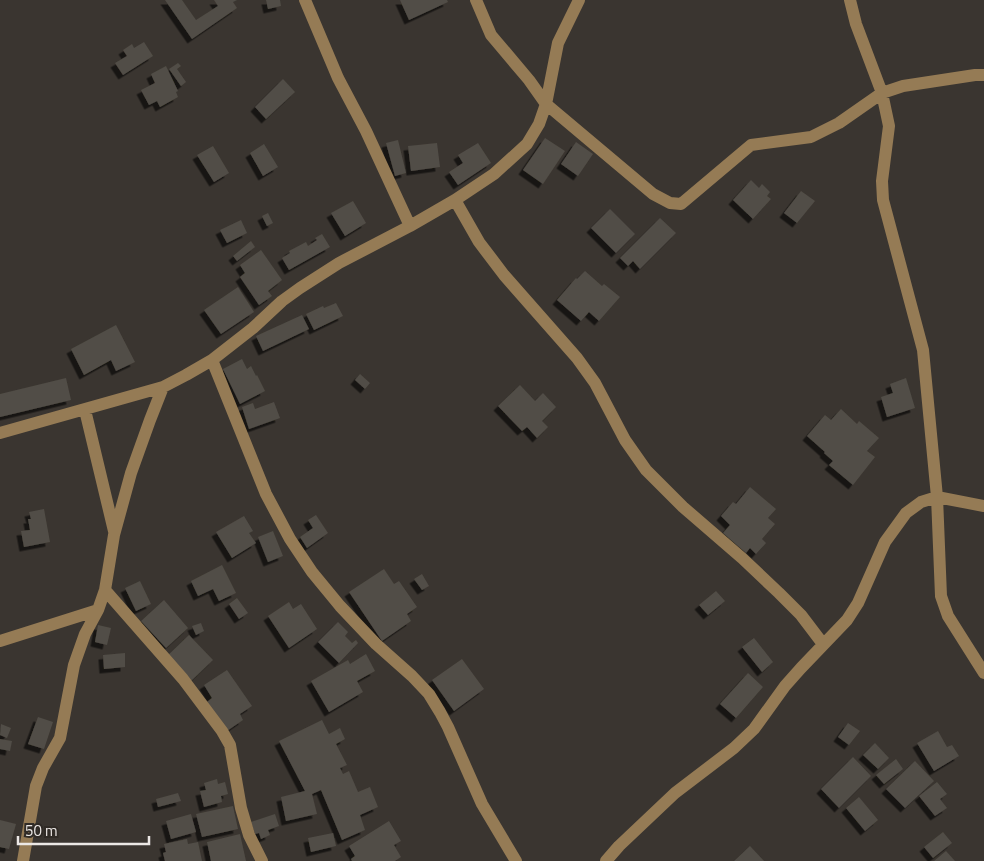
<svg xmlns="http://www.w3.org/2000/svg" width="984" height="861" viewBox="0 0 984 861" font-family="'Titillium Web',sans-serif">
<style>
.building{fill:#514d46;filter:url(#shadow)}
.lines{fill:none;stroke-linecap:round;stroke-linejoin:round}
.minor{stroke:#957b55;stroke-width:12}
</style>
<defs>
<filter id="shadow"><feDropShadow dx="-4.5" dy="4.5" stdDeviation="0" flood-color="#0009"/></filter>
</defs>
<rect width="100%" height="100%" fill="#3a3530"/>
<path class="building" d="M165,0H182L196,20L218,6L214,0H237L233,2L237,8L192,39Z
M266,0H280L281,6L268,9Z
M400,0H447L448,2L409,20Z
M144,42L153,56L123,75L115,63L127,56L123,50L132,44L134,48Z
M178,63L181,66L177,69L186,82L181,86L169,69Z
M166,66L178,91L176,92L178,97L160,107L157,101L149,105L141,90L155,83L151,74Z
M283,79L295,92L266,119L255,107Z
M545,138L565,151L543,184L523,170Z
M398,140L406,173L395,176L386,143Z
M576,142L593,154L578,176L561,164Z
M437,143L440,167L411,171L408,146Z
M478,143L491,163L458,185L449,172L463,163L458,155Z
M264,144L278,167L263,176L250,153Z
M213,146L229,173L214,182L197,155Z
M751,180L759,188L762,184L770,192L767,196L771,199L753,219L733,200Z
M801,191L815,201L797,223L784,213Z
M353,201L366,223L345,236L331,213Z
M610,209L635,234L616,253L591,228Z
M268,213L273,223L267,226L262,216Z
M660,218L676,233L640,269L633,261L628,266L620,258Z
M241,220L247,233L227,243L220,230Z
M322,234L330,247L289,270L282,258L290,253L289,251L306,242L308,246L317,240L315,238Z
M251,241L255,247L237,261L233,256Z
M261,250L282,280L268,291L272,296L259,305L240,277L245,273L240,265Z
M585,271L602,286L604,284L620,297L599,321L589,312L581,321L557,300L576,278L577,279Z
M238,287L254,312L221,334L204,310Z
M336,303L343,316L314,330L306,314L323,306L324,308Z
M302,315L309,329L263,351L256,336Z
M116,325L135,362L116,371L111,360L84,375L71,349Z
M242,359L247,369L251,366L256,376L257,375L265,391L240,404L223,369Z
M360,374L370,383L365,389L355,380Z
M66,378L71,400L0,417V394Z
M906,378L915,408L887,417L881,397L893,393L890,384Z
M520,385L535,401L543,393L556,407L542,421L548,427L537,438L527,427L522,431L498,406Z
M274,402L280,418L249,429L242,407L253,403L255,409Z
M841,409L857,424L859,421L879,438L867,451L875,457L853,485L829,465L833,461L824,453L825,452L807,436L825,415L831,420Z
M750,487L776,509L768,518L775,524L762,539L766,543L756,554L750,548L746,553L723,533L730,525L721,516L733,502L736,504Z
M44,509L50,542L24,547L21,531L30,530L28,519H31L29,512Z
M316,515L328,533L307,548L300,537L313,528L308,520Z
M244,516L253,531L249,533L256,543L232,558L216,532Z
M273,531L283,556L268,562L258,537Z
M222,565L236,593L219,601L213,589L198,596L191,581Z
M384,569L394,584L399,581L417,607L407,614L411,621L382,641L349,592Z
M422,574L429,586L422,590L414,579Z
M140,581L151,604L136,611L125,588Z
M716,591L725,601L708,615L699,605Z
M237,598L248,613L239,619L229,604Z
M164,600L188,628L166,648L141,621Z
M289,602L293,609L301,604L317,629L289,648L268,616Z
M338,622L348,632L345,636L352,643L356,640L358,643L339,663L318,642Z
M201,623L204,631L196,635L192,626Z
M98,625L111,628L107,645L95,642Z
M189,635L213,660L191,681L167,656Z
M754,638L773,662L762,672L742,647Z
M125,653V667L104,669L103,655Z
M366,654L375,671L357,681L363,692L329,712L311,681L348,660L350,664Z
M462,659L484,689L454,711L432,680Z
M227,670L252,706L240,714L243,720L227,731L207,702L212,698L204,685Z
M748,673L763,687L736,718L720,704Z
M38,717L53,722L44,749L28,744Z
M322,720L329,734L340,728L345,739L336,744L347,765L340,768L343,774L349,771L358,792L370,787L378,807L360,815L365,830L342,840L321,790L312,794L317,814L286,821L281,797L305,791L279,741Z
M848,723L860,731L849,745L838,737Z
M1,724L11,728L7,738L0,735Z
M938,731L947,747L952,745L959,756L934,771L917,743Z
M0,739L12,741L10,751L0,749Z
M875,743L889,758L878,769L863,755Z
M853,757L871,776L839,808L821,789Z
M896,759L903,769L884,784L876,775Z
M915,761L934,781L905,808L886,789Z
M217,779L218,784L225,782L228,794L221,796L222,802L204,807L200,791L206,790L204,783Z
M937,782L947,794L940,799L947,808L935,816L919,796Z
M178,793L181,801L158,807L156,799Z
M859,797L878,820L865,831L846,808Z
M233,806L238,829L202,837L196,814Z
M191,814L196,832L171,839L166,821Z
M275,814L279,826L268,830L270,835L261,839L259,833L255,834L251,822Z
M0,820L16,824L9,849L0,847Z
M389,821L401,841L394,845L401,857L395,861H352L351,859L355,856L349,846Z
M943,832L952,843L933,858L924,847Z
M333,833L336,846L311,852L308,838Z
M240,834L246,861H211L207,842Z
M187,839L188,844L198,842L202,861H165L163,853L166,852L164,844Z
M750,846L764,861H734Z
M946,851L955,861H934Z"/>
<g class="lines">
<path class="minor" d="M305,0L338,78L366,131L410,226
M476,0L491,35L529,80L546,104L653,194L670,203L681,204L751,145L811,137L839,123L882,93L903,86L975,75H984
M850,0L856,24L882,93L889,126L882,181L883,200L923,350L937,497L941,596L948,616L984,673
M455,200L479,242L504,275L577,358L595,383L625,440L646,470L683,507L742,558L779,593L801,615L823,644
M212,360L266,494L290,539L312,572L340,606L376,644L412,676L429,694L440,712L448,727L482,804L516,861
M85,410L114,531
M0,433L163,387L186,375L212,360L253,328L282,301L300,288L339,263L410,226L455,200L494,174L527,144L539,124L546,104L558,43L579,0
M105,590L183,679L222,731L230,745L241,808L249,835L262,861
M0,641L98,610L105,590L114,535L131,473L150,420L163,387
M23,861L36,786L43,768L60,738L74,665L85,634L98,610
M606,861L619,846L675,793L734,748L754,729L785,686L801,668L847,620L858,603L885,542L906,513L921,502L937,497L984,506"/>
</g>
<path d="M18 836v8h131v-8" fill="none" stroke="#ece8e5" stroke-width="2.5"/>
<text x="25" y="836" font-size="15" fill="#ece8e5" stroke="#302b26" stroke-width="4" paint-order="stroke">50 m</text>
</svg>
